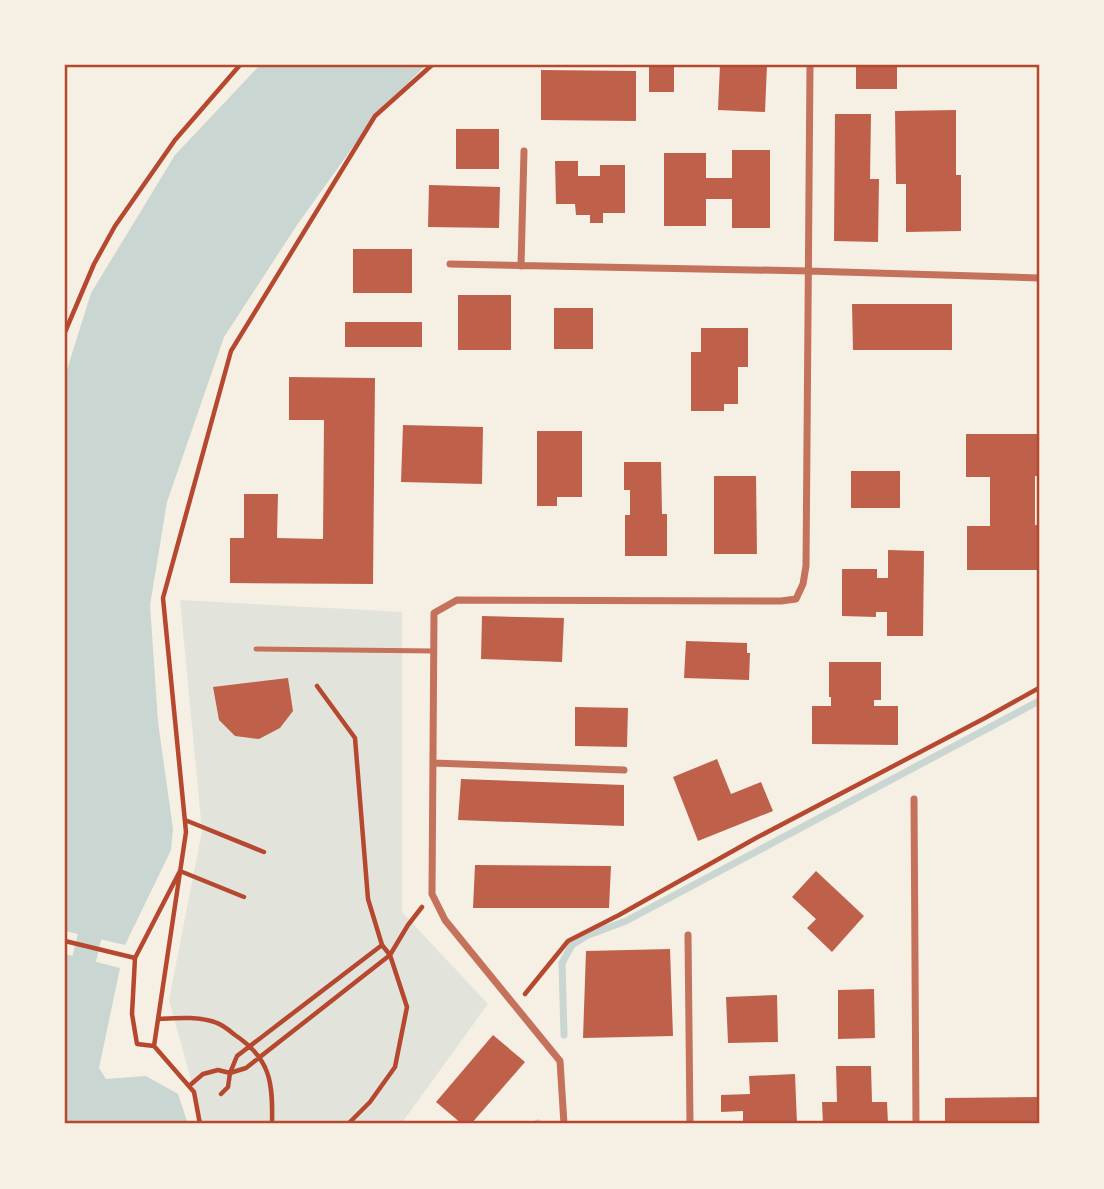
<svg xmlns="http://www.w3.org/2000/svg" width="1104" height="1189" viewBox="0 0 1104 1189" font-family="Figtree,sans-serif">
<style>
.green{fill:#e2e4dc}
.water{fill:#c9d6d2}
.lines{fill:none;stroke-linecap:round;stroke-linejoin:round}
.stream{stroke:#c9d6d2;stroke-width:7}
.canal{stroke:#c9d6d2;stroke-width:24}
.building{fill:#bf614a}
.path{stroke:#b5482f;stroke-width:4.5}
.service{stroke:#c5725c;stroke-width:5}
.minor{stroke:#c5725c;stroke-width:7}
.neatline{fill:none;stroke:#b5482f;stroke-width:2.5}
</style>
<rect width="100%" height="100%" fill="#f6efe4"/>
<path class="green" d="M180,600L402,612V912L488,1004L401,1124H203L169,1000L202,831Z"/>
<path class="water" d="M260,65H426L375,116L297,225L224,337L167,502L150,605L158,722L173,829L171,850L125,945L65,931V376L91,293L175,155Z
M65,954L120,968L99,1068L106,1079L146,1076L178,1094L188,1124H65Z"/>
<g class="lines">
<path class="stream" d="M564,1035L562,963L572,945L586,936L626,921L1039,701
M536,1124L538,1123"/>
<path class="canal" d="M65,1038L97,906"/>
</g>
<path class="building" d="M649,65H674V92H649Z
M720,65H767L765,112L718,110Z
M856,65H897V89H856Z
M541,70L636,71V121L541,120Z
M956,110V175H961V231L906,232V184H896L895,111Z
M835,114H871L870,179H879L878,242L834,241Z
M456,129H499V169H456Z
M732,150H770V228H732V199H706V226H664V153H706V178H732Z
M555,161H578V176H600V165H625V213H603V223H590V215H576L575,204H556Z
M429,185L500,187L499,228L428,227Z
M353,249H412V293H353Z
M458,295H511V350H458Z
M852,304H952V350H853Z
M554,308H593V349H554Z
M345,322H422V347H345Z
M701,328H748V367H738V404H724V411H691V352H701Z
M289,377L375,378L373,584L230,583V538H244V494H278L277,538L323,539L324,420H289Z
M403,425L483,427L482,484L401,482Z
M537,431H582V497H557V506H537Z
M966,434H1039V476H1035V525H1039V570H967V526H990V477H966Z
M624,462H661L662,514H667V556H625V515H630V490H624Z
M851,471H900V508H851Z
M714,476H756L757,554H714Z
M888,550L924,551L923,636H887V612H876V617L842,616V569H877V578H888Z
M482,616L564,618L562,662L481,659Z
M686,641L747,643V653H750L749,680L684,678Z
M829,662H881V700H874V706H898V745L812,744V706H831V697H829Z
M288,678L293,711L280,728L259,739L235,736L219,720L213,687Z
M575,707L628,708L627,747L575,746Z
M717,759L731,794L761,782L773,811L698,841L673,777Z
M461,779L624,785V826L458,820Z
M475,865L611,866L609,908H473Z
M816,871L864,916L832,952L807,928L816,919L792,897Z
M670,949L673,1036L583,1038L586,951Z
M874,989L875,1038L838,1039V990Z
M777,995L778,1042L728,1043L726,997Z
M493,1035L525,1062L471,1124H462L436,1102Z
M836,1066H871L872,1102H887L888,1124H823L822,1102H837Z
M795,1074L797,1124H743V1111L721,1112V1095L750,1094L749,1076Z
M1039,1097V1124H945V1098Z"/>
<g class="lines">
<path class="path" d="M65,332L94,264L115,226L175,140L240,65
M317,686L355,738L368,899L382,945L390,955L408,925L422,907
M185,820L264,852
M65,941L135,958
M525,994L568,941L619,915L756,838L985,718L1039,688
M158,1019C176,1018 200,1016 217,1023C223,1025 230,1031 235,1035C271,1059 273,1083 272,1124
M154,1046L137,1044L132,1014L135,958L180,871L244,897
M189,1086L203,1074L218,1070L230,1073L246,1068L390,955L407,1007L395,1067L370,1102L348,1124
M221,1094L228,1087L230,1073L237,1056L382,945
M200,1124L194,1092L154,1046L186,832L163,598L231,351L375,116L432,65"/>
<path class="service" d="M256,649L434,651"/>
<path class="minor" d="M450,264L808,271L1039,278
M521,266L524,151
M433,763L624,770
M914,799L916,1124
M688,935L690,1124
M564,1124L560,1061L445,920L432,894L434,613L457,600L781,601L796,599L803,584L806,566L810,65"/>
</g>
<rect width="1104" height="1189" fill="none" stroke="#f6efe4" stroke-width="133"/>
<rect x="66" y="66" width="972" height="1056" class="neatline"/>
</svg>
